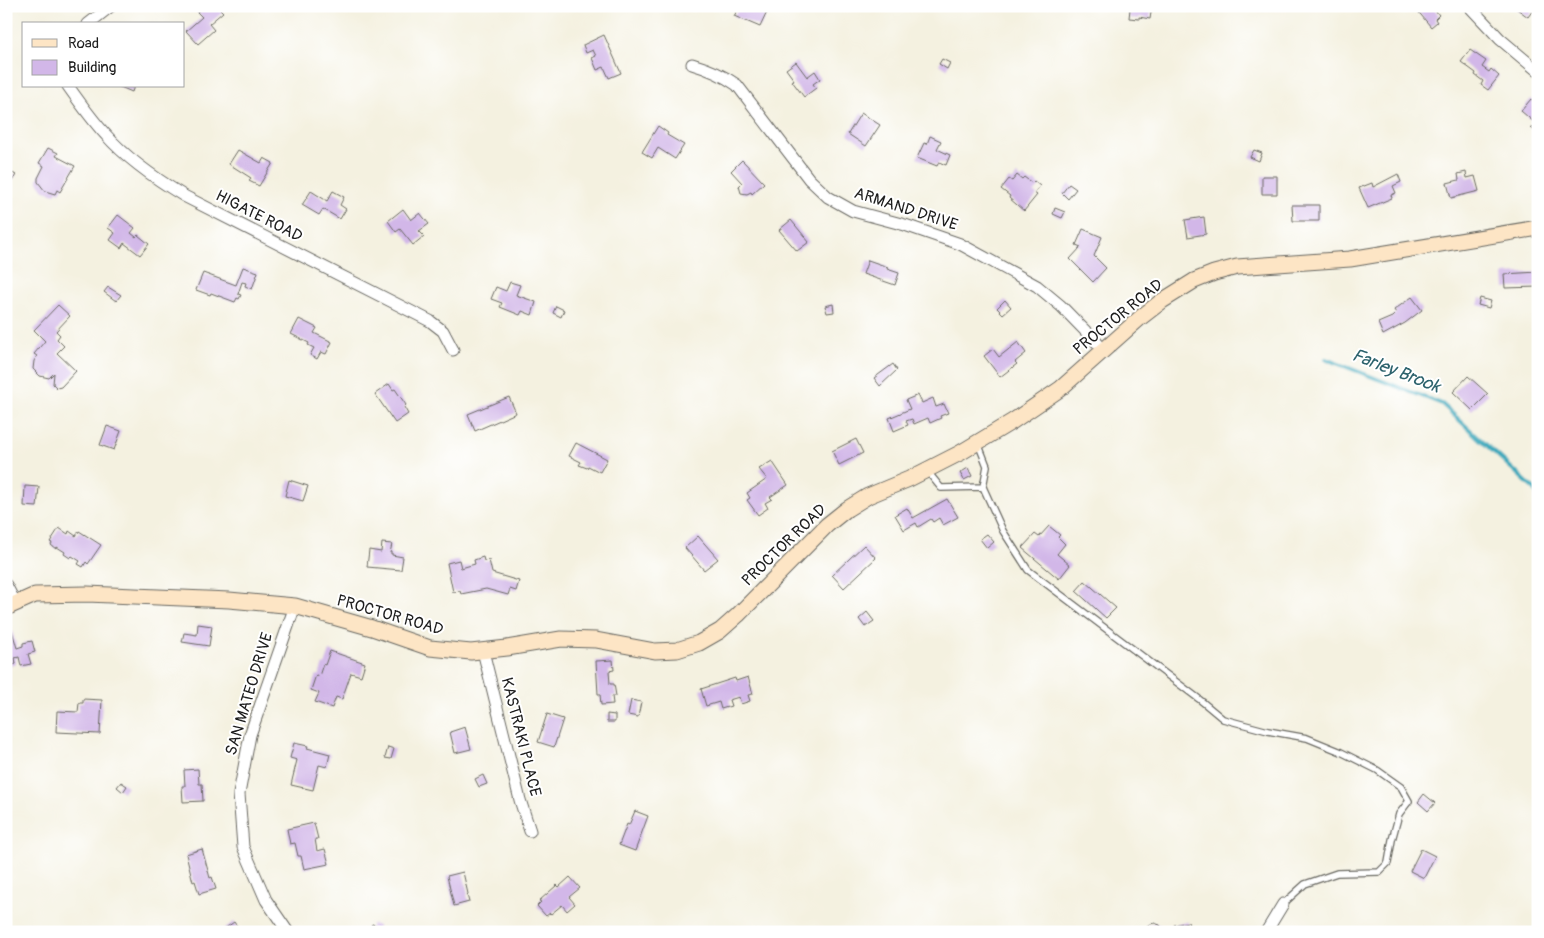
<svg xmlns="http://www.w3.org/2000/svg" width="1544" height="938" viewBox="0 0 1544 938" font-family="Pangolin,sans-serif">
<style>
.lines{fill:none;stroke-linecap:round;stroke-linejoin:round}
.stream{stroke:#3da9bc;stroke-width:4}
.building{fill:#d2b7e8}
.service-casing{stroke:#686761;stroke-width:8}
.minor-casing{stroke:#686761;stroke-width:13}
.secondary-casing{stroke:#686761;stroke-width:17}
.service{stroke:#fff;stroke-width:5.5}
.minor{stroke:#fff;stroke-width:11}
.secondary{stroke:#fde5c5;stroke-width:15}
.labels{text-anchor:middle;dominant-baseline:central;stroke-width:4;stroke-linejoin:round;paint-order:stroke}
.street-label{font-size:16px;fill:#1c1c1c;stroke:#fff}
.water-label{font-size:18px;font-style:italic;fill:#2c626c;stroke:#fff}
</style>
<rect width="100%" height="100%" fill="#fff"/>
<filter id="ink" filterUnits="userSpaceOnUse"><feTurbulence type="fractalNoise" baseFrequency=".02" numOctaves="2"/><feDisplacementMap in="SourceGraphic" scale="10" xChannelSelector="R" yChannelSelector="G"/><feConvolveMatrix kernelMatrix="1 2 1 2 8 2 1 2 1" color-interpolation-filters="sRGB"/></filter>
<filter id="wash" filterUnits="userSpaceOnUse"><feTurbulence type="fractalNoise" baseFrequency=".0096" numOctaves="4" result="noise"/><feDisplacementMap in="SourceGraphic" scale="20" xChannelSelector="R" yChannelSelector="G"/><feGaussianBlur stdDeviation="1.12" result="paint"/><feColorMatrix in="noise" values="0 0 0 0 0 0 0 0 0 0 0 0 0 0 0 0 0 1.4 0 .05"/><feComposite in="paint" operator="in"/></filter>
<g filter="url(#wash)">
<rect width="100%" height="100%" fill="#f4f1e0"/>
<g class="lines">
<path class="stream" d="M1326,359L1442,404L1535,490L1538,497"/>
</g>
<g id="blocks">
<path class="building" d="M204,6H217L223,12L209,24L214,30L198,44L186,31L202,17L197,12Z
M727,6H763L768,10L760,27L734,16L737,11Z
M1126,6H1152L1150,19L1139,17V19L1129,18L1130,9L1126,8Z
M1419,6H1437L1434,9L1439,15L1435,19L1437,22L1431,27L1416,9Z
M1513,6H1536L1528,17Z
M604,35L621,73L609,78L604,67L597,70L592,58L596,56L593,50L586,53L583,45Z
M1470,50L1486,61L1482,67L1489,72L1491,69L1499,76L1488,90L1481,85L1483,81L1475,75L1476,73L1461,62Z
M942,59L950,63L947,69L939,64Z
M796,62L807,77L815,71L820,79L813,84L816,88L804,97L792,81L794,80L786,69Z
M118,86H134L132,92Z
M1531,99L1536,103L1538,101V133L1531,128L1535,123L1521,111Z
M861,113L880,125L866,146L848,134Z
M658,126L668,133L667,135L684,145L675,159L658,148L652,158L642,152Z
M930,136L941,141L937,149L950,155L946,165L939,162L937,166L917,158L924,143L927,144Z
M48,148L58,153L56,156L75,166L60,192L57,190L55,194L45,191L38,182V178L44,166L39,163Z
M238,150L261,163L264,158L273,163L259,186L249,181L251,178L229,164Z
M1254,150L1262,153L1259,161L1250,157Z
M742,160L764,183L752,194L751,192L747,194L741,193L739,186L742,183L731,171Z
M9,171L16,175L12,181L6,178Z
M1466,172L1467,178L1475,176L1479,191L1451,198L1447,183L1459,180L1458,174Z
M1398,174L1401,182L1393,186L1396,193L1391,195L1392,198L1368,208L1359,188L1372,183L1373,187Z
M1017,175L1022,179L1024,177L1032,183L1034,181L1040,186L1034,193L1037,195L1024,211L1009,198L1010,196L1001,189L1009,179L1012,181Z
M1262,176H1277V194H1262Z
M1069,184L1076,189L1068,199L1062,193Z
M311,191L327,201L333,191L344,197L340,205L346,209L340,219L323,209L319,215L302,205Z
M1292,205H1319V221H1293Z
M1055,208L1065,212L1062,218L1053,214Z
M403,209L411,220L420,213L429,224L419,231L424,236L413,245L400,229L396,232L388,221Z
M118,215L135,228L131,233L136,237L138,235L149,244L140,255L124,243L121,248L110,240L115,233L108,228Z
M1204,217L1206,234L1188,237L1185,220Z
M791,220L809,242L797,251L779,230Z
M1083,229L1102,237L1094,256L1106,268L1093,282L1070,259L1081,247L1076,245Z
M868,260L888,267L887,269L899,273L895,285L863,274Z
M243,267L258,272L252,289L245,286L246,283L242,282L238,294L241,295L239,299L237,298L235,302L211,293L210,295L196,290L203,273L236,285Z
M1538,272V287L1505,288L1504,274Z
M510,282L520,285L516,295L536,302L532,315L522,311L520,315L500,307L502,303L491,299L496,287L506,291Z
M108,287L121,295L116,301L104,292Z
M1412,297L1422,310L1405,323L1383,335L1378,323L1392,317L1396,313L1394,310Z
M1480,298L1491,301L1489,308L1478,305Z
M1005,300L1011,307L1003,314L997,308Z
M833,304L834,312L827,313L825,306Z
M58,305L70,316L56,331L60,335L57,339L64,346L57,353L76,371L61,387L57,388L53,384L54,373L49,378L40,376L33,369L34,361L37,356L34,354L45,341L34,330Z
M556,306L564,310L561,317L553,313Z
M299,319L317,328L314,333L332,342L326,354L321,352L317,359L310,355L314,348L308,345L309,343L291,334Z
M1018,342L1026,353L1015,362L1017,364L1000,377L984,356L993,349L999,357Z
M893,364L897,370L880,386L874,378Z
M1468,376L1488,394L1472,410L1453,392Z
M389,384L393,390L395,389L406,405L404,407L408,414L395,423L375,394Z
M918,395L922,403L933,398L936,407L944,404L948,413L940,416L941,418L930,423L928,418L914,424L912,419L906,421L908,425L894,431L889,418L910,409L906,400Z
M509,397L516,413L475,431L468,414Z
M107,426L121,431L114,450L100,445Z
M856,439L863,453L839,465L832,451Z
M576,443L607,459L600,472L588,466L587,468L579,465L581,462L569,456Z
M772,461L788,485L770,497L772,499L765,503L768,508L758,515L747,500L750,498L747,493L767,479L759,469Z
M968,468L972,476L964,480L960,473Z
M289,480L308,486L303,501L285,496Z
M25,486L39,487L37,507L24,506Z
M947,499L958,517L943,525L939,518L933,522L931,519L918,527L916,523L904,530L895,515L907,508L913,518Z
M1049,526L1060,535L1058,537L1065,544L1057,554L1070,565L1059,579L1022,548L1035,534L1039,537Z
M59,528L68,534L69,531L76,536L79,531L101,545L88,564L86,562L83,567L78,564L80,561L72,556L70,558L64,554L65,552L57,547L56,549L51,545L52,543L50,542Z
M987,534L994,542L987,548L980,539Z
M698,536L718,559L704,570L685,548Z
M382,543L392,544L390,553H392V555L403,557L401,570L367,567L369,550L381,552Z
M864,545L876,558L844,588L832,575Z
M483,557L484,561L489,560L492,573L519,581L516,591L510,589L508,595L486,589L461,594L460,591L453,592L447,563L459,560L461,568L475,564L474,560Z
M1085,581L1116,608L1106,618L1076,591Z
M867,612L874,621L865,627L859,619Z
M198,624L212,626L209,646L182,642L184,633L197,635Z
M12,631L17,648L23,646V643L32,641L35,652L28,654L31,664L21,666L19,657L15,658L16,664L6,667V633Z
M330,651L365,663L361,676L351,673L342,699L336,697L332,708L315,702L319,693L311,690L316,675L319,676L323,664L325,665Z
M613,660L614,670L609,671L610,684H614L616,696H612L613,704L601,705L600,694H598L596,661Z
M748,677L753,694L748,695L750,701L741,704L739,697L729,700L731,706L721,709L719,702L706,706L701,689L735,678L736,681Z
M83,699L102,700L100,734L56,732L57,711L78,712L79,703H83Z
M631,700L641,702L638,717L628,715Z
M547,714L563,719L554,747L538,742Z
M607,714L615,715V722H607Z
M465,727L471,749L455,753L450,732Z
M294,743L308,746L307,748L330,754L327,767L319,765L313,790L291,785L297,760L290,758Z
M388,747L394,749L391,759L385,758Z
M198,769L199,784H202L203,801L183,802L182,786H185L184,770Z
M483,775L487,784L479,787L475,779Z
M121,782L127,786L123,792L117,787Z
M1424,794L1435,803L1428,811L1418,802Z
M635,811L648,816L635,851L619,845L627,824L629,825Z
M314,823L318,839H315L317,851L325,849L329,864L304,869L301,856H298L295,843L290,844L287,829Z
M202,849L210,878L212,877L216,889L199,894L195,881L193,882L186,854Z
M1421,849L1435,856L1424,878L1410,871Z
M463,872L468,894L467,895L469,902L454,906L447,876Z
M570,877L580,888L569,897L575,904L567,911L562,905L551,914L550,913L546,916L537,906L541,902L539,901L557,885L559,887Z
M234,922L241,932H220Z
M1188,922L1191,931L1176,932L1174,925Z
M1154,923L1160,925L1163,932H1146L1148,925Z
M372,924L378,926L377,932H369Z"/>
</g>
</g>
<g filter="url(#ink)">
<use href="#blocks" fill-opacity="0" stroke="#686761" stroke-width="1"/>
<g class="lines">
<defs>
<path id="service" d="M928,472L941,488L983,487L987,466L978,443
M983,487L1003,531L1028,570L1199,699L1223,719L1268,731L1307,738L1339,751L1377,770L1401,787L1409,801L1399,814L1392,840L1388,863L1379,872L1337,873L1305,884L1283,904"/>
<path id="minor" d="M1469,6L1500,39L1538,71
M88,24L111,6
M692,64C709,69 723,75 737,85L809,179L828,197L853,211L905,225L960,244L1037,286L1061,306L1104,350
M68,86C80,103 92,120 106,135C128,160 156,179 184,196L430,321L443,331L453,350
M6,585L16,604
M483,651L520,800L530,831
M288,932L266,900L243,847L239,794L250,735L295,606
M1266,932L1283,904"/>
<path id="secondary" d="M6,608L35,595L87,594L229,600L295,606L372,628L430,648L471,652L507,648L561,639L596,640L655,651L677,650L699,643L720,631L738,615L827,525L847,509L868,496L909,479L960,453L1013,421L1060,389L1140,318L1162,301L1194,281L1214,273L1237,267L1350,259L1538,228"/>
</defs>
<use href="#service" class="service-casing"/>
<use href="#minor" class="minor-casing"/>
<use href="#secondary" class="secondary-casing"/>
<use href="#service" class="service"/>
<use href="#minor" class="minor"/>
<use href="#secondary" class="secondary"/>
</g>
</g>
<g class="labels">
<g class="street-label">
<text transform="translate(906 209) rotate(18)">ARMAND DRIVE</text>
<text transform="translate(259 216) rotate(27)">HIGATE ROAD</text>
<text transform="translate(1118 317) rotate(-39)">PROCTOR ROAD</text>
<text transform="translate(784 545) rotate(-44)">PROCTOR ROAD</text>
<text transform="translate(390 615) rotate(16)">PROCTOR ROAD</text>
<text transform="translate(249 694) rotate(-73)">SAN MATEO DRIVE</text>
<text transform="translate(521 737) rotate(76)">KASTRAKI PLACE</text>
</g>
<g class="water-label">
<text transform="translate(1396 371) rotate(21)">Farley Brook</text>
</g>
</g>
<rect width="1544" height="938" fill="none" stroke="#fff" stroke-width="25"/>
<rect x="22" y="22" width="162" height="65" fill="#ffffff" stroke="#a4a4a4"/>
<rect x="32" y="39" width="25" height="8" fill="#fde5c5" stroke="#a4a4a4"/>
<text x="68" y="48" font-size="15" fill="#1c1c1c">Road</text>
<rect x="32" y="60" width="25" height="15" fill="#d2b7e8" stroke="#a4a4a4"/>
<text x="68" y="72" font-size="15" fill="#1c1c1c">Building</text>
</svg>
